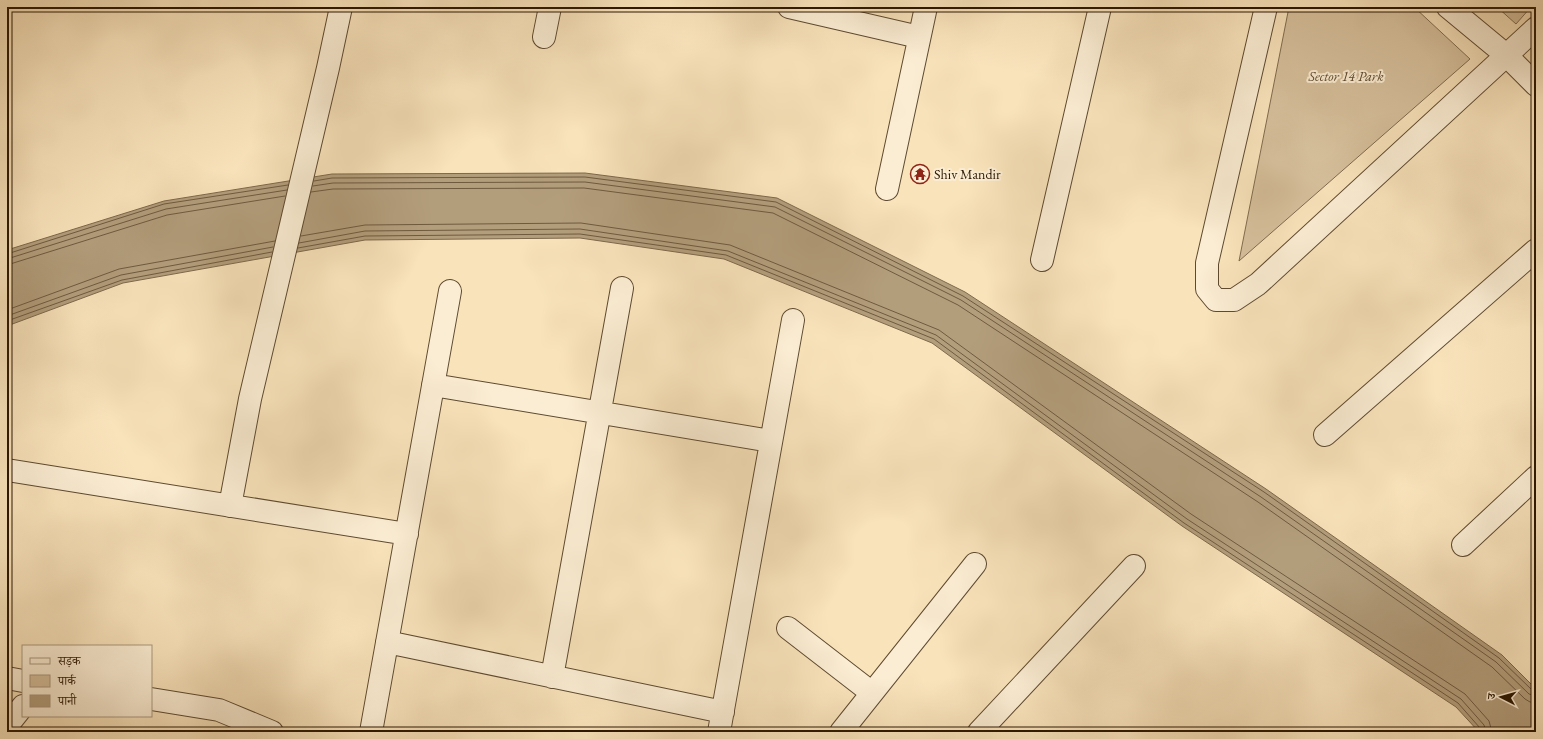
<svg xmlns="http://www.w3.org/2000/svg" width="1543" height="739" viewBox="0 0 1543 739" font-family="'EB Garamond','Noto Serif Devanagari',serif">
<style>
.green{fill:#d6c09c;stroke:#806c4f}
.water{fill:#b39e7c;stroke:#7d684b}
.lines{fill:none;stroke-linecap:round;stroke-linejoin:round}
.shore{stroke:#6f5a3f;stroke-width:1}
.street-casing{stroke:#5e4a30;stroke-width:24}
.street{stroke:#fbedd3;stroke-width:22}
.labels{text-anchor:middle;dominant-baseline:central;stroke-width:4;stroke-linejoin:round;paint-order:stroke}
.park-label{font-size:14px;font-style:italic;fill:#5e4a30;stroke:#fbedd3}
.poi-label{font-size:14px;fill:#2b1702;stroke:#fbedd3;text-anchor:start}
</style>
<rect width="100%" height="100%" fill="#f9e3bb"/>
<filter id="stains"><feTurbulence type="fractalNoise" baseFrequency=".005" numOctaves="4"/><feColorMatrix values="0 0 0 0 .2 0 0 0 0 .09 0 0 0 0 .02 0 0 0 .5 -.17"/></filter>
<radialGradient id="worn" r=".72"><stop offset=".6" stop-color="#630" stop-opacity="0"/><stop offset="1" stop-color="#630" stop-opacity=".3"/></radialGradient>
<path class="green" d="M1289,7H1414L1470,59L1239,261Z
M1497,7H1531L1516,24Z"/>
<path class="water" d="M585,173L777,198L965,292L1266,489L1502,655L1536,689V732H1479L1456,707L1182,526L932,343L724,259L580,238L365,240L123,283L7,326V250L164,201L332,174Z"/>
<g class="lines">
<path class="shore" d="M314,181L332,178L585,177L776,202L963,296L1264,492L1499,658L1532,690L1536,691
M313,186L333,183L585,182L775,207L961,300L1261,497L1496,662L1529,694L1536,696
M311,192L333,189L584,188L773,213L958,305L1258,502L1492,667L1525,699L1530,702H1536
M301,236L365,225L581,223L730,245L939,330L1191,514L1465,694L1489,721L1492,732
M299,243L365,231L580,229L728,251L936,335L1187,519L1461,699L1484,725L1486,732
M298,248L365,236L580,234L726,255L934,339L1184,523L1458,703L1480,728L1481,732
M7,254L164,204L288,185
M7,259L166,209L287,190
M7,265L167,215L285,196
M7,310L119,269L275,241
M7,316L121,275L273,247
M7,321L122,280L272,252"/>
<defs>
<path id="street" d="M789,7L919,37
M1266,7L1207,263V289L1216,300H1234L1258,284L1536,28
M1448,7L1506,55L1536,85
M544,37L550,7
M887,189L926,7
M1042,260L1100,7
M433,385L771,441
M1325,435L1536,250
M7,470L407,534
M230,506L250,399L328,68L341,7
M1463,545L1536,477
M788,628L872,693
M387,642L723,712
M552,677L622,288
M7,678L23,681
M151,699L219,710L272,732
M7,726L23,706
M371,732L450,291
M719,732L793,320
M841,732L975,564
M979,732L1134,566"/>
</defs>
<use href="#street" class="street-casing"/>
<use href="#street" class="street"/>
</g>
<defs>
<symbol id="temple-ring" viewBox="-11 -11 22 22"><circle r="9.5" fill="#fbedd3" stroke="#8f2418" stroke-width="1.5"/><path d="M0-6L5-2H3V0L6.5 2.5H4V6H1.5V3h-3V6H-4V2.5H-6.5L-3 0V-2H-5Z" fill="#8f2418"/></symbol>
</defs>
<g fill-rule="evenodd">
<use href="#temple-ring" x="909" y="163" width="22" height="22"/>
</g>
<g class="labels">
<g class="park-label">
<text x="1346" y="76">Sector 14 Park</text>
</g>
<g class="poi-label">
<text x="934" y="174">Shiv Mandir</text>
</g>
</g>
<rect width="1543" height="739" fill="none" stroke="#f9e3bb" stroke-width="24"/>
<rect x="8" y="8" width="1527" height="723" fill="none" stroke="#2b1702" stroke-width="2"/>
<rect x="12" y="12" width="1519" height="715" fill="none" stroke="#2b1702"/>
<rect x="22" y="645" width="130" height="72" fill="#fbedd3" stroke="#a8977f"/>
<rect x="30" y="658" width="20" height="6" fill="#fbedd3" stroke="#a8977f"/>
<text x="58" y="665" font-size="12" fill="#2b1702">सड़क</text>
<rect x="30" y="675" width="20" height="12" fill="#d6c09c" stroke="#a8977f"/>
<text x="58" y="685" font-size="12" fill="#2b1702">पार्क</text>
<rect x="30" y="695" width="20" height="12" fill="#b39e7c" stroke="#a8977f"/>
<text x="58" y="705" font-size="12" fill="#2b1702">पानी</text>
<g transform="translate(1501 697) rotate(276)" stroke="#fbedd3" stroke-width="3" paint-order="stroke">
<path d="M0-3L7 15L0 10L-7 15Z" fill="#2b1702"/>
<text y="-6" font-size="11" font-weight="bold" text-anchor="middle" fill="#2b1702">उ</text>
</g>
<rect width="100%" height="100%" filter="url(#stains)"/>
<rect width="100%" height="100%" fill="url(#worn)"/>
</svg>
